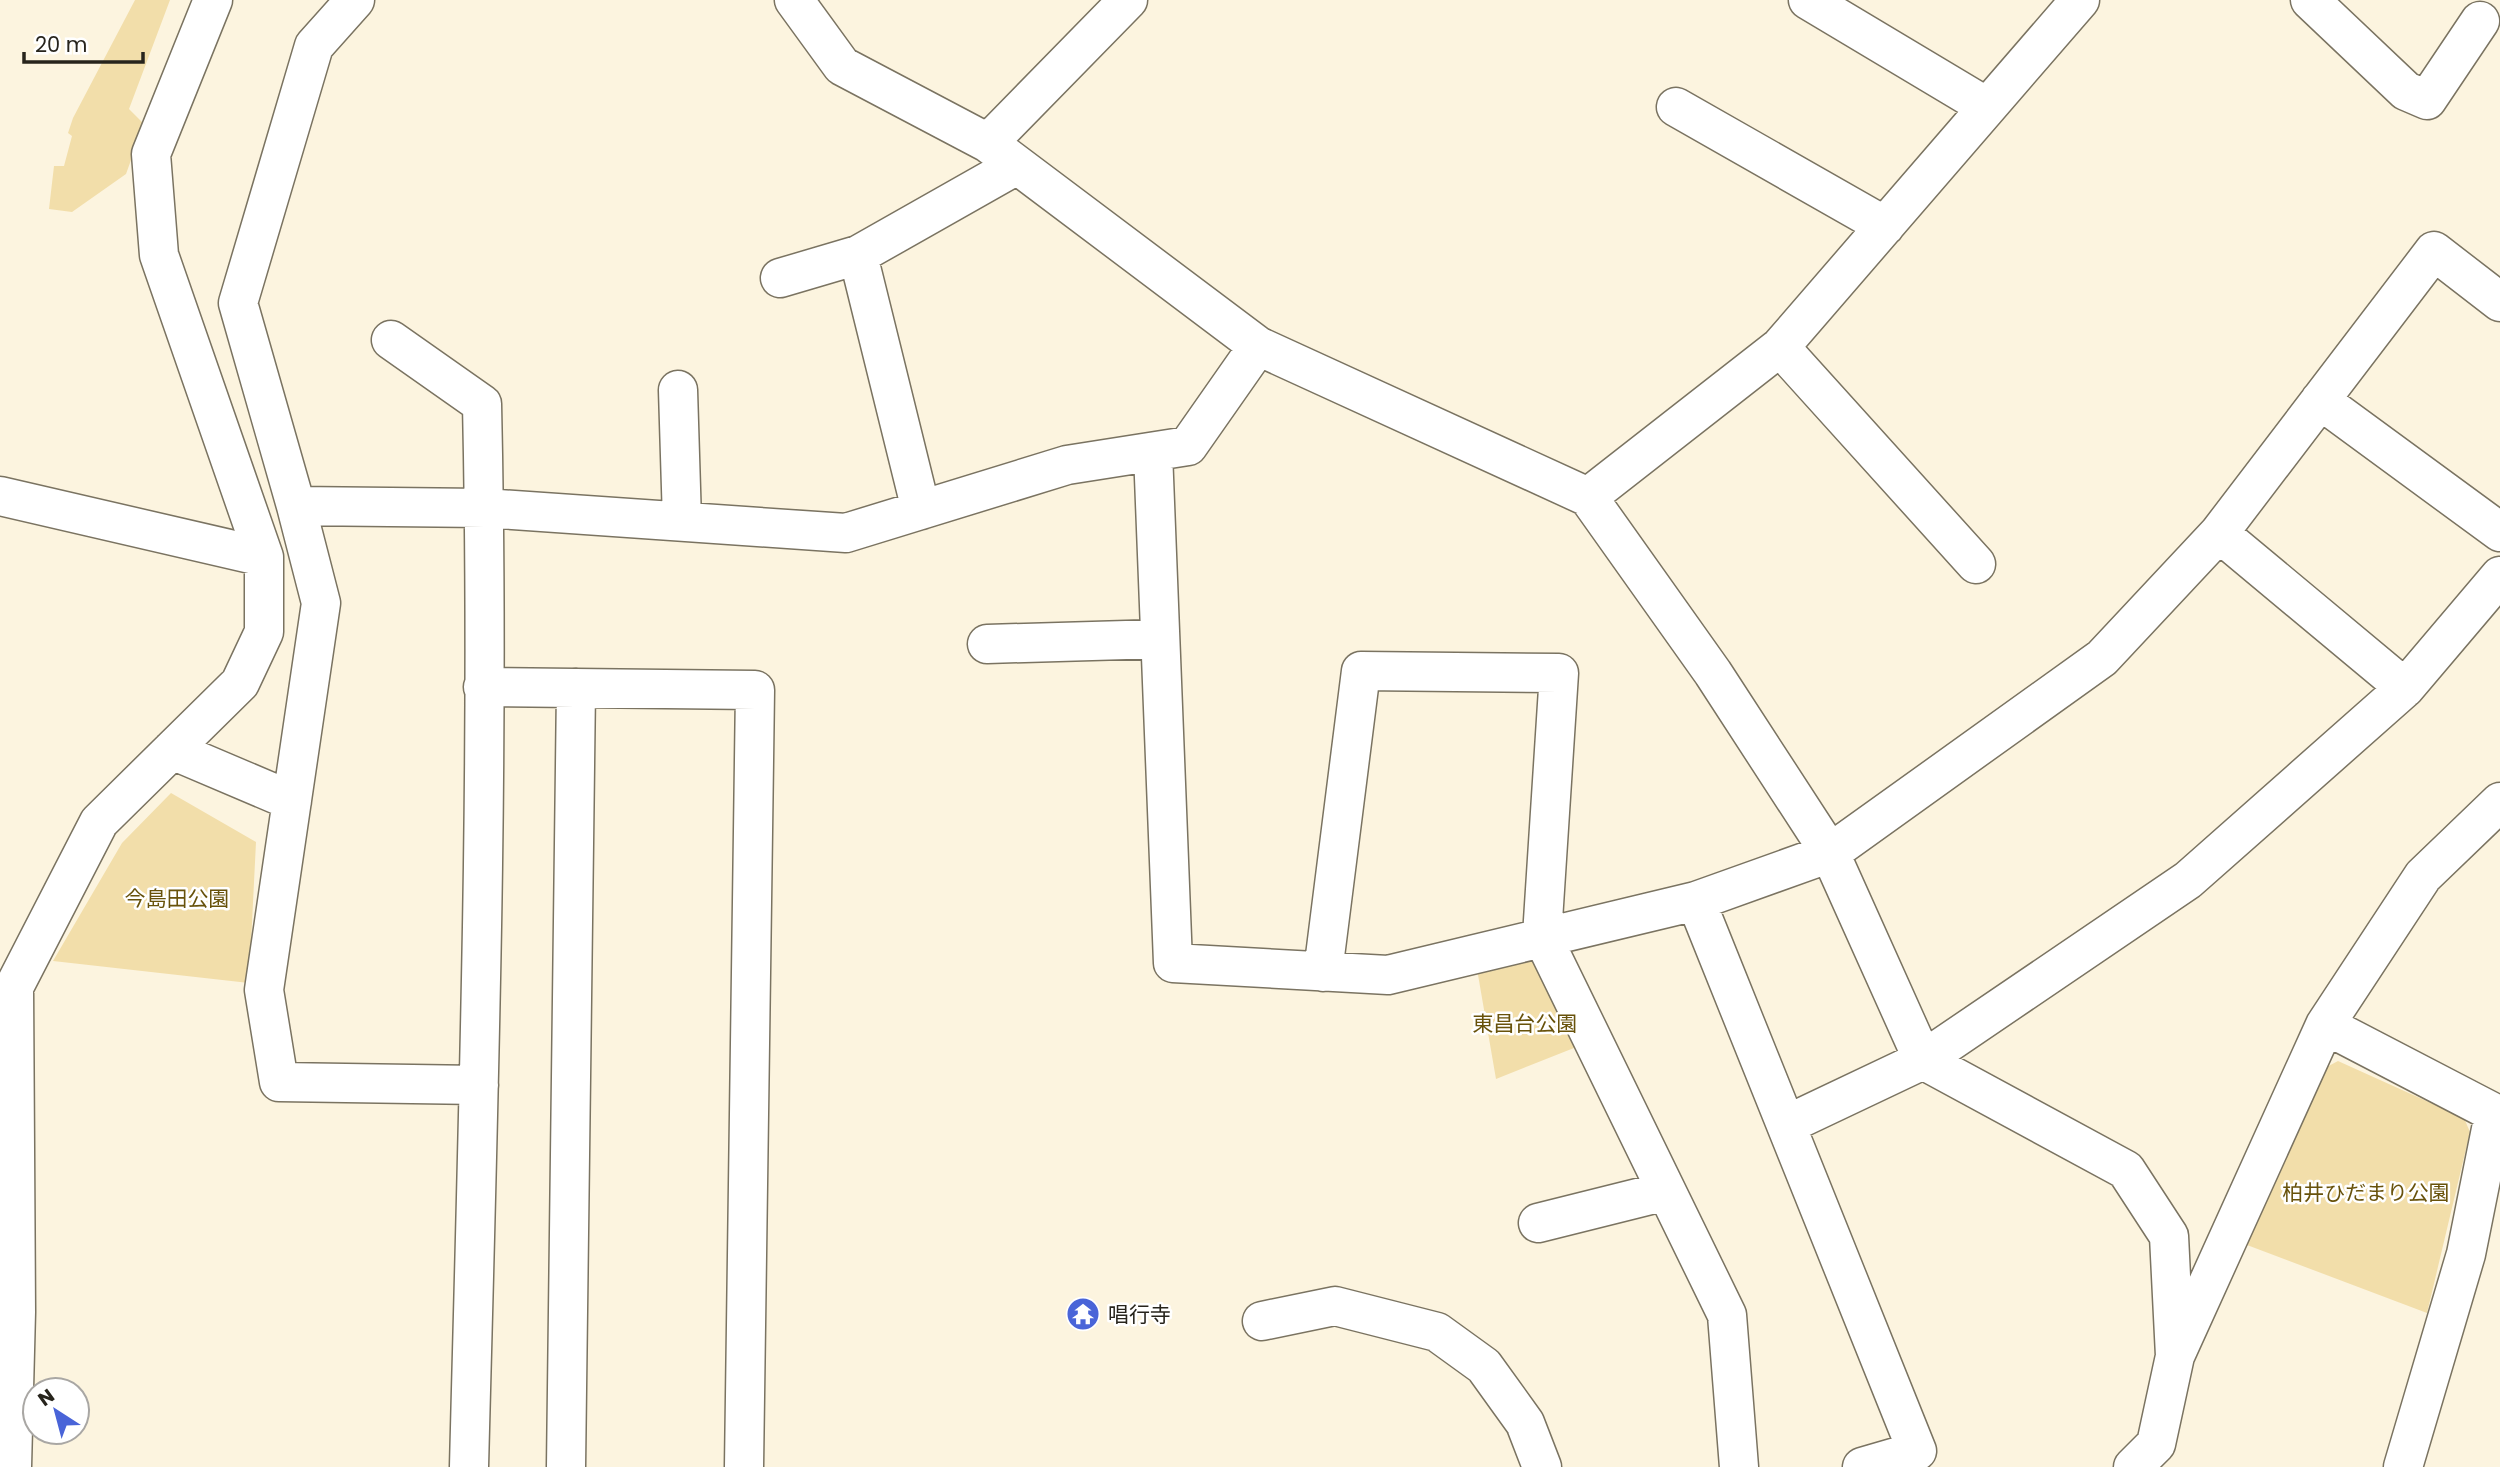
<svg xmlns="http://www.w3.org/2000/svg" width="2500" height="1467" viewBox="0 0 2500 1467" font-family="Poppins,'Noto Sans JP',sans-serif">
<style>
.green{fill:#f2deaa}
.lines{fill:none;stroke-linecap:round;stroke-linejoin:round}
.minor-casing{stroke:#7a7361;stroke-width:41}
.minor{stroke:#fff;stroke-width:38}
.labels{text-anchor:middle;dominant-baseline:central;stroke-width:5;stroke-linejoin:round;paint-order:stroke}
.park-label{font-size:21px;fill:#68520b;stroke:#fff}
.poi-label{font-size:21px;fill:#27241c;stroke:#fff;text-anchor:start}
</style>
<rect width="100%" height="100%" fill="#fcf4df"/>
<path class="green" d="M135,0H170L129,109L144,124L126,174L72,212L49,209L54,166H64L72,136L68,133L73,118Z
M171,793L256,842L249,983L53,961L122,843Z
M1534,954L1579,1046L1496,1079L1477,969Z
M2338,1061L2464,1118L2470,1132L2427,1313L2247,1245L2323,1069Z"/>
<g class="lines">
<defs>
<path id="minor" d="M355,0L314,46L238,303L296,506L321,603L264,990L279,1082L479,1085
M794,0L842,66L988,143L1258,346L1588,497L1713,673L1830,853L1923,1060L2126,1170L2169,1236L2175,1356
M1808,0L1987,107
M2310,0L2406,91L2427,100L2480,21
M1676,107L1885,226
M988,143L1128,0
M780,278L858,255
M391,340L482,404C490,757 478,1114 469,1467
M1780,347L1976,564
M678,390L682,521
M2320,400L2500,532
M1153,452L1173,963L1388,975L1696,901
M0,496L264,557
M1588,497L1780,347L2080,0
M296,506L484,508L846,533L1067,465L1188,446L1258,346
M921,510L858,255L1017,165
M2219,533L2405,688
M987,644L1160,639
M483,687L755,690L744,1467
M172,750L292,801
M1323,972L1361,671L1559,673L1542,936L1727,1315L1739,1467
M2325,1025L2500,1116
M1786,1125L1923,1060L2188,880L2405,688L2500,576
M1538,1223L1666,1191
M1262,1321L1335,1306L1437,1332L1484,1366L1525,1423L1542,1467
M12,1467L16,1312L14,987L99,822L240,683L264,632V557L159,255L151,154L213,0
M566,1467L576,688
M1862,1467L1917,1451L1696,901L1830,853L2102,658L2219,533L2434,251L2500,302
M2133,1467L2156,1444L2175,1356L2325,1025L2423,876L2500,802
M2403,1467L2466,1254L2494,1114"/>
</defs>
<use href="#minor" class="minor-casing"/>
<use href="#minor" class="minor"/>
</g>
<defs>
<symbol id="temple-disc" viewBox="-11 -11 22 22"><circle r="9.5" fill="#4964d8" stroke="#fff"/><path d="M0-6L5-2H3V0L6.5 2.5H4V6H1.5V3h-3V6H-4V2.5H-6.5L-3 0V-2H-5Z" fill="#fff"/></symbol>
</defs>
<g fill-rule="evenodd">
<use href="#temple-disc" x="1064" y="1295" width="38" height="38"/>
</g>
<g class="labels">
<g class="park-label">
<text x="177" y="898">今島田公園</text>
<text x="1525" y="1023">東昌台公園</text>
<text x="2366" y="1192">柏井ひだまり公園</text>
</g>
<g class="poi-label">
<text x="1108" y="1314">唱行寺</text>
</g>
</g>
<g transform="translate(56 1411) rotate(324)"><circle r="33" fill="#ffffff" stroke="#a9a7a4" stroke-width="2"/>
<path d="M0-5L12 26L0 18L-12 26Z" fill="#4964d8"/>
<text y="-10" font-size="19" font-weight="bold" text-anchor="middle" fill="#27241c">N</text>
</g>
<path d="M24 52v10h119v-10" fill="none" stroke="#27241c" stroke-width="3.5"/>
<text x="35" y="52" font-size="21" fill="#27241c" stroke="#ffffff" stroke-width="5" paint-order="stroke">20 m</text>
</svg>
